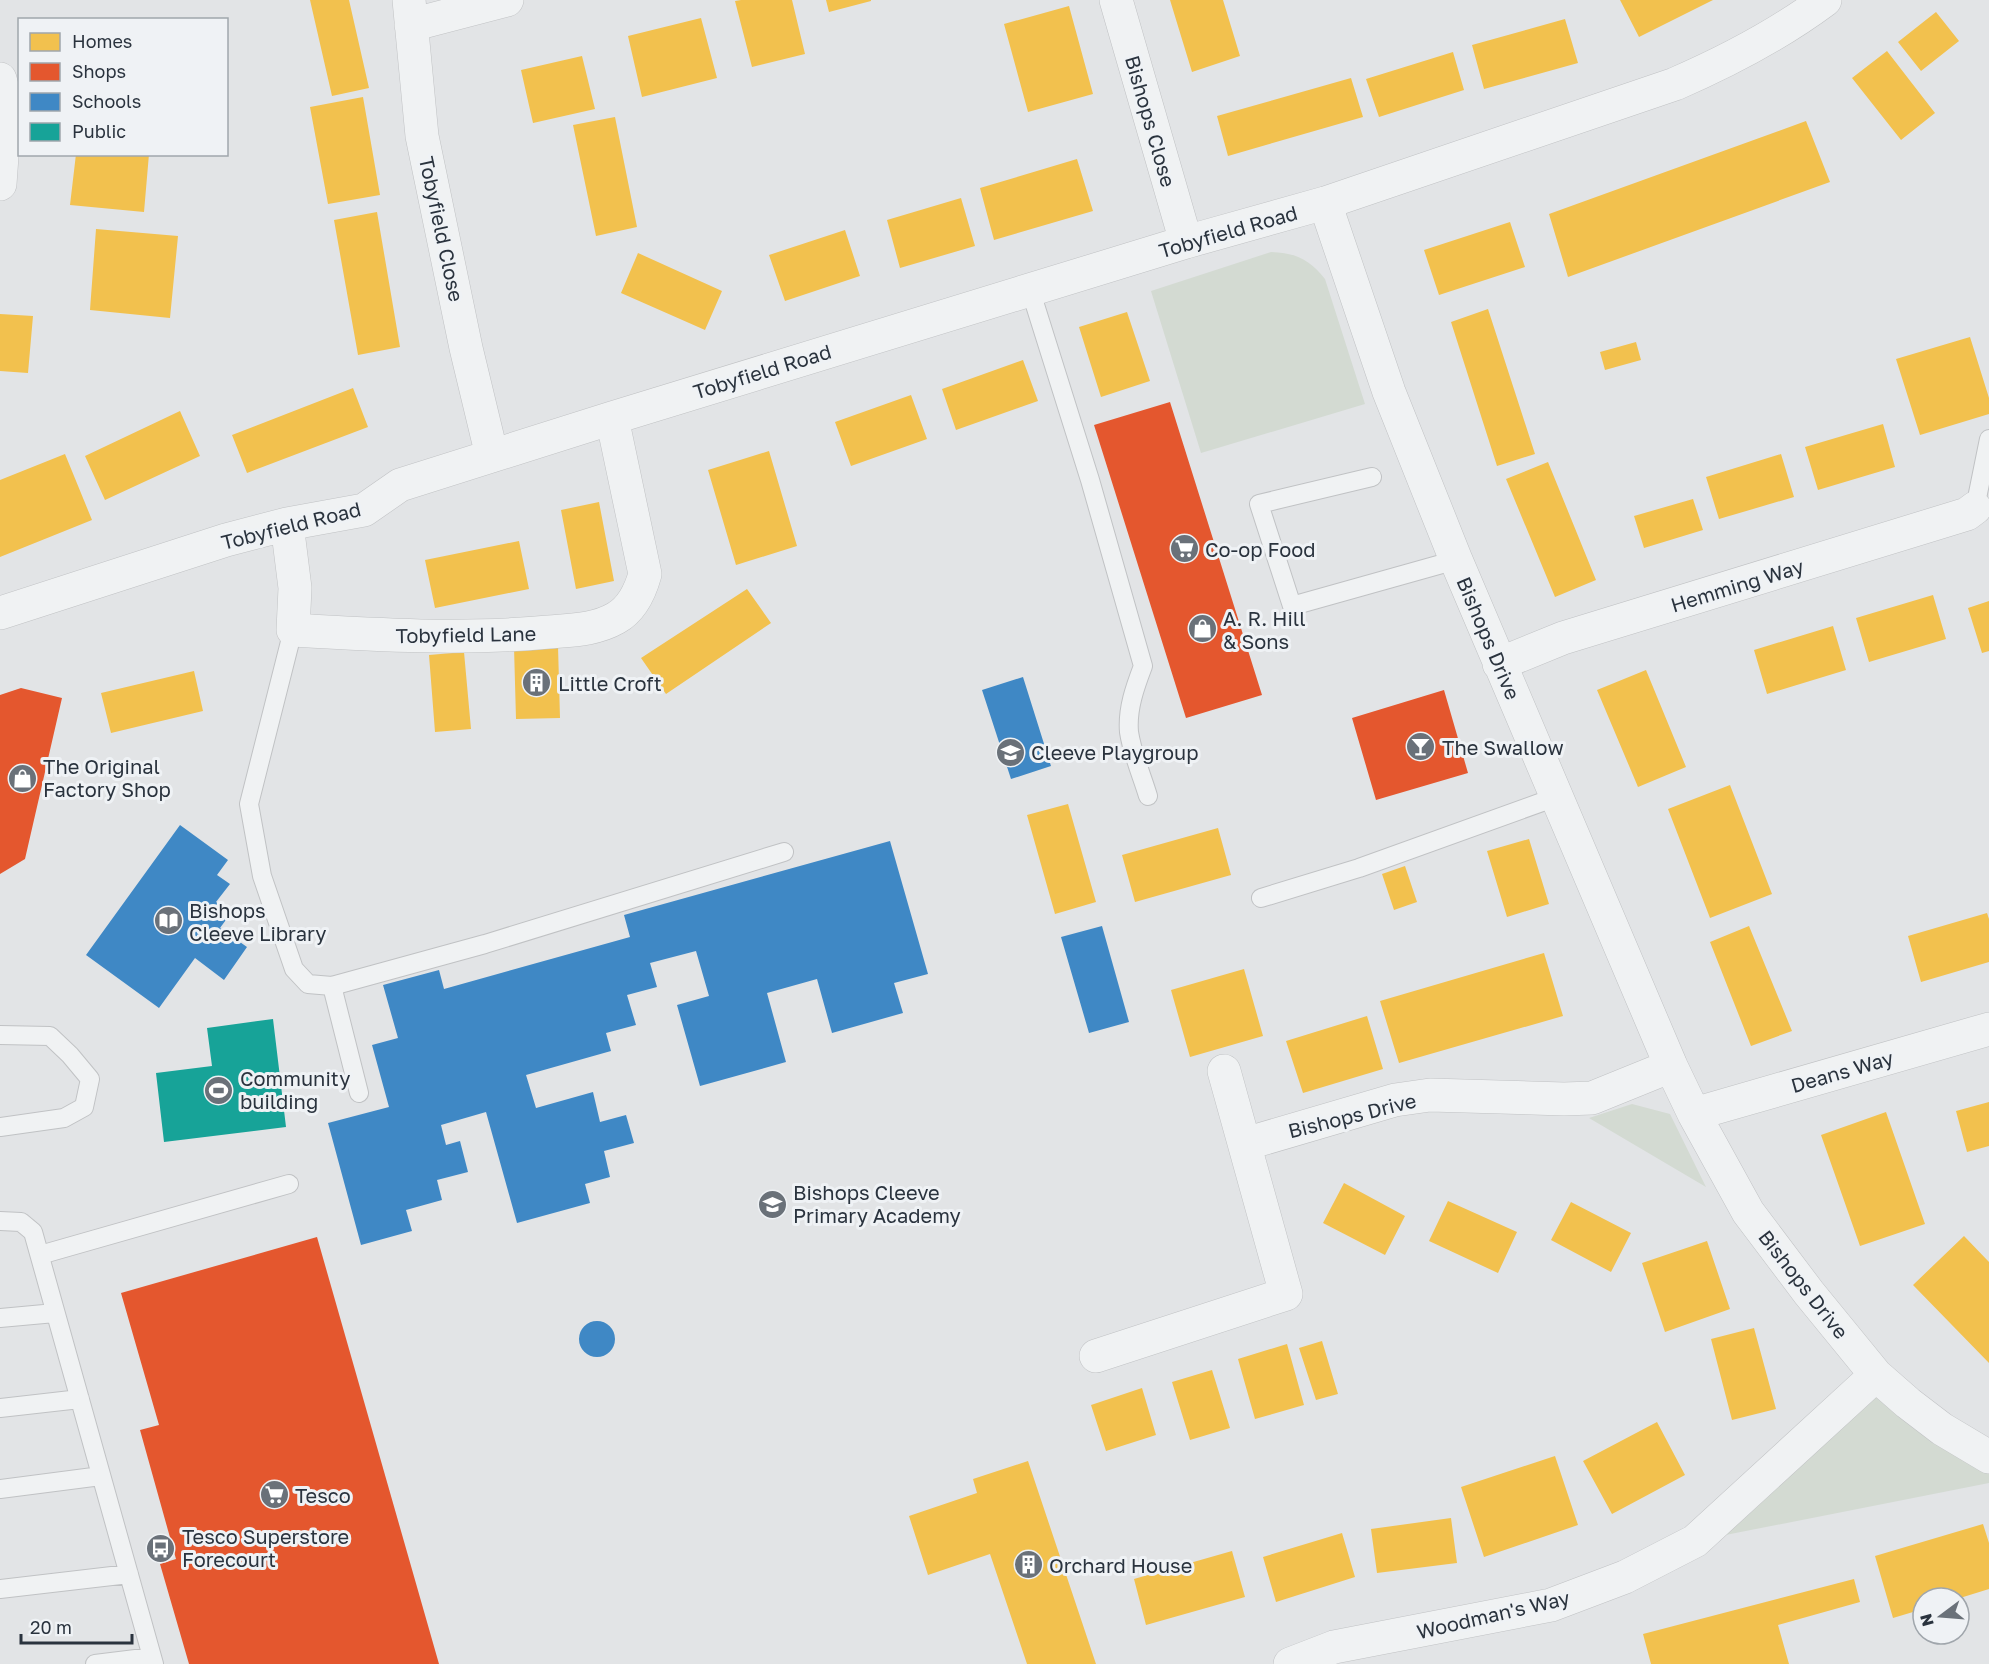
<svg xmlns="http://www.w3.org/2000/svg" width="1989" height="1664" viewBox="0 0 1989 1664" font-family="'Golos Text',sans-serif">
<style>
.green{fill:#d3dad2}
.homes{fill:#f2c14e}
.shops{fill:#e4572e}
.schools{fill:#3f88c5}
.public{fill:#17a398}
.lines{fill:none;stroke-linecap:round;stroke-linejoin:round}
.service-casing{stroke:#c0c2c4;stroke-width:20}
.minor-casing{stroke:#c0c2c4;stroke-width:34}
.service{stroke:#f0f2f3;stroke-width:18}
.minor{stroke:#f0f2f3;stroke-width:33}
.labels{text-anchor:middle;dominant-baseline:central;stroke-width:6;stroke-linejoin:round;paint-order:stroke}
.street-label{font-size:20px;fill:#2a333e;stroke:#eff2f5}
.poi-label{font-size:20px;fill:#2a333e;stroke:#eff2f5;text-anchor:start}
</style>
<rect width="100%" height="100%" fill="#e2e4e6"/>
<path class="green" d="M1271,252C1296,253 1309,259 1325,279L1365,404L1201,453L1151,291Z
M1632,1104L1670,1114L1706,1187L1589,1118Z
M1876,1375L1989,1457V1483L1695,1541Z"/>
<path class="homes" d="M310,0H349L369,88L332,96Z
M741,0H792L805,54L752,67L735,1Z
M826,0H871V1L829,12Z
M1170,0H1223L1240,56L1192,72Z
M1620,0H1713L1639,37Z
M1069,6L1093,94L1028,112L1004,24Z
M1936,12L1959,41L1921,71L1898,42Z
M701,18L717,78L642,97L628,36Z
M1565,19L1578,63L1484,89L1472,45Z
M1887,51L1935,113L1901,140L1852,78Z
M1453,52L1464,90L1379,117L1366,79Z
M582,56L595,109L533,123L521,70Z
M1351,78L1363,117L1228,156L1217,116Z
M363,97L380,195L328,204L310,107Z
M615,117L637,227L596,236L573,125Z
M1806,121L1830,182L1568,277L1549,214Z
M76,154H149L144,212L70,205Z
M1077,159L1093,211L994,240L980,188Z
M961,198L975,246L900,268L887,220Z
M377,212L400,347L358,355L334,220Z
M1510,222L1525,267L1439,295L1424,250Z
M96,229L178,236L170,318L90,310Z
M845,230L860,276L785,301L769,255Z
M638,253L722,291L705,330L621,293Z
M1488,309L1535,454L1497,466L1451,322Z
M1127,312L1150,381L1101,397L1079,327Z
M0,314L33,316L28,373L0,371Z
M1970,337L1989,398V414L1920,435L1896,359Z
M1636,342L1641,360L1605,370L1600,352Z
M1023,360L1038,401L956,430L942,389Z
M353,388L368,427L247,473L232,435Z
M911,395L927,439L851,466L835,422Z
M180,411L200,456L105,500L85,456Z
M1883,424L1895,467L1818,490L1805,447Z
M769,451L797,546L736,565L708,470Z
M65,454L92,520L0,557V480Z
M1781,454L1794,497L1719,519L1706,477Z
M1548,462L1596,580L1555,597L1506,479Z
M1693,499L1703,530L1644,548L1634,516Z
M599,502L614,581L576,589L561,510Z
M519,541L529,589L435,608L425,560Z
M747,589L771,623L666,694L641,658Z
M1933,595L1946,639L1869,662L1856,618Z
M1989,601V651L1982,653L1968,608Z
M1833,626L1846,670L1767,694L1754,650Z
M558,646L560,718L516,719L514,647Z
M464,652L471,729L435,732L429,655Z
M1646,670L1686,767L1638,787L1597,690Z
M194,671L203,711L111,733L101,693Z
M1730,785L1772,894L1710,918L1668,809Z
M1068,804L1096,902L1055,914L1027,815Z
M1218,828L1231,875L1135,902L1122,855Z
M1529,839L1549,904L1507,917L1487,851Z
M1405,866L1417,902L1394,910L1382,874Z
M1987,913L1989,919V962L1921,982L1908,936Z
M1749,926L1792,1031L1751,1046L1710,942Z
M1544,953L1563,1016L1399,1063L1380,1001Z
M1244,969L1263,1036L1190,1057L1171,990Z
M1367,1016L1383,1069L1303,1093L1286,1041Z
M1989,1102V1146L1967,1152L1956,1111Z
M1886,1112L1925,1224L1860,1246L1821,1135Z
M1344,1183L1405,1216L1385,1255L1323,1223Z
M1448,1201L1517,1232L1498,1273L1429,1241Z
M1571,1202L1631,1233L1611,1272L1551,1240Z
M1964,1236L1989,1262V1363L1913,1285Z
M1707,1241L1730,1309L1665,1332L1642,1263Z
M1754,1328L1776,1409L1732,1420L1711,1339Z
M1322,1341L1338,1394L1316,1400L1299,1348Z
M1287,1344L1304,1405L1255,1419L1238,1359Z
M1212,1370L1230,1428L1190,1440L1172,1382Z
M1142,1388L1156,1435L1106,1451L1091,1405Z
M1657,1422L1685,1475L1612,1514L1583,1461Z
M1555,1456L1578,1525L1484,1557L1461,1487Z
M1028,1461L1096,1664H1027L990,1554L928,1575L909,1516L977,1493L973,1479Z
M1451,1518L1457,1563L1377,1573L1371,1529Z
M1983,1524L1989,1543V1589L1960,1598H1923V1609L1893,1618L1875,1556Z
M1342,1533L1355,1577L1276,1602L1263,1557Z
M1232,1551L1245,1597L1146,1625L1134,1579Z
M1854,1579L1860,1602L1778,1625L1789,1664H1651L1643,1634Z"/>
<path class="shops" d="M1170,402L1262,695L1186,718L1094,425Z
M21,688L62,698L25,859L0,874V695Z
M1444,690L1468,773L1376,800L1352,718Z
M317,1237L439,1664H189L160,1564L176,1559L140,1430L159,1425L121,1293Z"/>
<path class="schools" d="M1023,677L1051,766L1011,779L982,690Z
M180,825L228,860L217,875L230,884L216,902L231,913L220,928L247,947L224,980L195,958L159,1008L86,955Z
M890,841L928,974L894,983L903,1013L832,1033L817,979L767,993L786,1062L700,1086L677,1005L709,996L696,951L650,963L657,987L627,995L636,1025L606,1033L611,1051L526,1075L536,1108L593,1092L600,1122L626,1115L634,1143L604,1151L610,1177L585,1184L590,1203L517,1223L486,1112L441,1125L446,1145L460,1141L468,1172L437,1180L442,1200L406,1210L412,1231L361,1245L328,1123L389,1107L372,1045L398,1038L383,985L439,970L444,989L630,937L624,915Z
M1102,926L1129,1022L1089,1033L1061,937Z
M579 1339a18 18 0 1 1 36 0a18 18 0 1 1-36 0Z"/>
<path class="public" d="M273,1019L286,1127L164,1142L156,1073L212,1066L207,1028Z"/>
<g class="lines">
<defs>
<path id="service" d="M1030,289L1090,480L1143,666C1135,687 1127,709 1129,732C1132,753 1142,776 1148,796
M1372,477L1259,504L1292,606L1456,560
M1975,508L1989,439
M293,630L249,804L262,876L294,969L308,984L332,986L485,944L784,852
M1261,898L1359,868L1556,797
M332,986L359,1093
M0,1035L50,1036L70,1055L90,1079L84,1107L64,1118L0,1127
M0,1221L21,1222L33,1232L154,1664
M40,1255L289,1184
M0,1318L55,1313
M0,1408L80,1399
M0,1489L101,1476
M0,1589L129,1574
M95,1664L152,1657"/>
<path id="minor" d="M409,0L422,136L466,348L492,456
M1116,0L1186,242
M411,25L507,0
M0,79L6,100L0,184
M1325,203L1389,392L1456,560L1671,1066L1694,1114L1748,1212L1809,1293L1876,1375L1908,1403L1942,1429L1989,1457
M287,524L295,588L293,630C378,635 464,640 549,632C572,630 595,630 616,618C632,609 640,592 645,574L612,418
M0,613L226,540L287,524L364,510L400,485L612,418L1186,242L1325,203L1675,84C1728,61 1778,35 1825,0
M1499,664L1563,638L1967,514L1975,508
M1694,1114L1989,1029
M1245,1144L1395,1100L1430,1095L1564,1099L1592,1098L1671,1066
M1096,1356L1286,1294L1224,1071
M1290,1664L1334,1647L1551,1605L1625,1577L1695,1541L1876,1375"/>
</defs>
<use href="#service" class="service-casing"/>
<use href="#minor" class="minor-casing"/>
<use href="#service" class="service"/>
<use href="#minor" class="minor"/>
</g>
<defs>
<symbol id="supermarket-disc" viewBox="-11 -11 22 22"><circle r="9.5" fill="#6a7179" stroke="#eff2f5"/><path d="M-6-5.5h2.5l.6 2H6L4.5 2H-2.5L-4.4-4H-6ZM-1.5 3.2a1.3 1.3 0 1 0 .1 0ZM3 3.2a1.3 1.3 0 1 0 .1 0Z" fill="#fff"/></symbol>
<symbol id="shop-disc" viewBox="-11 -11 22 22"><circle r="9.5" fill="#6a7179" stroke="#eff2f5"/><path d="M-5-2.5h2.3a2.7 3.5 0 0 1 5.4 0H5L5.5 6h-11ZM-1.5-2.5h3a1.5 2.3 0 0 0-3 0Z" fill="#fff"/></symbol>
<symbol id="building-disc" viewBox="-11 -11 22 22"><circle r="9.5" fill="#6a7179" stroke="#eff2f5"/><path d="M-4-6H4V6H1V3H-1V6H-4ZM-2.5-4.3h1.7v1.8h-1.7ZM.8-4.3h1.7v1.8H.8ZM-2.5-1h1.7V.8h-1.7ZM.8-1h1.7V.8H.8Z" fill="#fff"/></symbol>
<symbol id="bar-disc" viewBox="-11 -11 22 22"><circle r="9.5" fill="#6a7179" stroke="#eff2f5"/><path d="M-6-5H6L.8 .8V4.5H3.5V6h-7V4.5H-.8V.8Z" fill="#fff"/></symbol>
<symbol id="school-disc" viewBox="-11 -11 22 22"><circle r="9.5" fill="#6a7179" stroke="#eff2f5"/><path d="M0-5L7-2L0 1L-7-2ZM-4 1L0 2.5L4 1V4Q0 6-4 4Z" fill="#fff"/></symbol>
<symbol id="library-disc" viewBox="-11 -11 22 22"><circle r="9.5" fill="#6a7179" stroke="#eff2f5"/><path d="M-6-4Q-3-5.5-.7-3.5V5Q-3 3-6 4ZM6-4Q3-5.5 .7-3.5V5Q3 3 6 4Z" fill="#fff"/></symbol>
<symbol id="stadium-disc" viewBox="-11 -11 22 22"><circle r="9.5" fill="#6a7179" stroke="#eff2f5"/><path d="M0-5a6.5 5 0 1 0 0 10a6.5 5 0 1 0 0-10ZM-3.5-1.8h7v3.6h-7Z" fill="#fff"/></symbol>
<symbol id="bus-disc" viewBox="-11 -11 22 22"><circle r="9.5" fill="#6a7179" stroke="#eff2f5"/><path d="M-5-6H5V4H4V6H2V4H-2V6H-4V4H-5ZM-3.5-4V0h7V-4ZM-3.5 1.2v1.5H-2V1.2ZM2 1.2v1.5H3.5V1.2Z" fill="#fff"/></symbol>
</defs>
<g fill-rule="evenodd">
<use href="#supermarket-disc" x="1168" y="532" width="33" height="33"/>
<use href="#shop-disc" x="1186" y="612" width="33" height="33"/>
<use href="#building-disc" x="520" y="666" width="33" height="33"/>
<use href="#bar-disc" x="1404" y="730" width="33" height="33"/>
<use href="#school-disc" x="994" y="736" width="33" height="33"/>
<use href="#shop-disc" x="6" y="762" width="33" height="33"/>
<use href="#library-disc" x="152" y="904" width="33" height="33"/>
<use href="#stadium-disc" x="202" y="1074" width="33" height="33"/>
<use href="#school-disc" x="756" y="1188" width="33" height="33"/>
<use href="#supermarket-disc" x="258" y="1478" width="33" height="33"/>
<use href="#bus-disc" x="144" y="1532" width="33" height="33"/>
<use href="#building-disc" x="1012" y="1548" width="33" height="33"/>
</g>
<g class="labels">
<g class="street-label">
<text transform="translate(1151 121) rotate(74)">Bishops Close</text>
<text transform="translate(442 229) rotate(78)">Tobyfield Close</text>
<text transform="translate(1228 231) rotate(-16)">Tobyfield Road</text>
<text transform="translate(762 371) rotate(-17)">Tobyfield Road</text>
<text transform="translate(291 525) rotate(-14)">Tobyfield Road</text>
<text transform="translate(1737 585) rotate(-17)">Hemming Way</text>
<text transform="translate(466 634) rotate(-1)">Tobyfield Lane</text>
<text transform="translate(1489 638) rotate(67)">Bishops Drive</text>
<text transform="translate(1842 1071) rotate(-16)">Deans Way</text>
<text transform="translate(1352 1115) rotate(-14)">Bishops Drive</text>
<text transform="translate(1804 1284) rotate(52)">Bishops Drive</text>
<text transform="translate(1493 1614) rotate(-13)">Woodman's Way</text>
</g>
<g class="poi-label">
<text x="1205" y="549">Co-op Food</text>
<text x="1223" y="618">A. R. Hill<tspan x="1223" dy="23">&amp; Sons</tspan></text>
<text x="558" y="683">Little Croft</text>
<text x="1442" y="747">The Swallow</text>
<text x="1031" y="752">Cleeve Playgroup</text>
<text x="43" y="766">The Original<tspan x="43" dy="23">Factory Shop</tspan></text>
<text x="189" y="910">Bishops<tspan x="189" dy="23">Cleeve Library</tspan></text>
<text x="240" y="1078">Community<tspan x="240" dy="23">building</tspan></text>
<text x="793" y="1192">Bishops Cleeve<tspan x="793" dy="23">Primary Academy</tspan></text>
<text x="295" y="1495">Tesco</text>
<text x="182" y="1536">Tesco Superstore<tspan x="182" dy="23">Forecourt</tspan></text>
<text x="1049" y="1565">Orchard House</text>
</g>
</g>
<rect x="18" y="18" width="210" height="138" fill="#eff2f5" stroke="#a0a6ac" stroke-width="1.5"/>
<rect x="30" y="33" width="30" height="18" fill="#f2c14e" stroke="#a0a6ac" stroke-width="1.5"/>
<text x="72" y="48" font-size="18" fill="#2a333e">Homes</text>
<rect x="30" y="63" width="30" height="18" fill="#e4572e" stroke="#a0a6ac" stroke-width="1.5"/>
<text x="72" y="78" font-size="18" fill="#2a333e">Shops</text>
<rect x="30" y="93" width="30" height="18" fill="#3f88c5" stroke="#a0a6ac" stroke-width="1.5"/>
<text x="72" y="108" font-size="18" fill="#2a333e">Schools</text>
<rect x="30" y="123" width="30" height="18" fill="#17a398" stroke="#a0a6ac" stroke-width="1.5"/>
<text x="72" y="138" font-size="18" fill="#2a333e">Public</text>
<g transform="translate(1941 1616) rotate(254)"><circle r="28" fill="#eff2f5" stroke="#a0a6ac" stroke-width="1.5"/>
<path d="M0-4.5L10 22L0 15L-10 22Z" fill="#6a7179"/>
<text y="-9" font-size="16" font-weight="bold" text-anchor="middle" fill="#2a333e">N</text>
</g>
<path d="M21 1634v9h111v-9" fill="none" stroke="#2a333e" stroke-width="3"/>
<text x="30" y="1634" font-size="18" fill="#2a333e" stroke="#eff2f5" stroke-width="4.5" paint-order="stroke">20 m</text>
</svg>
